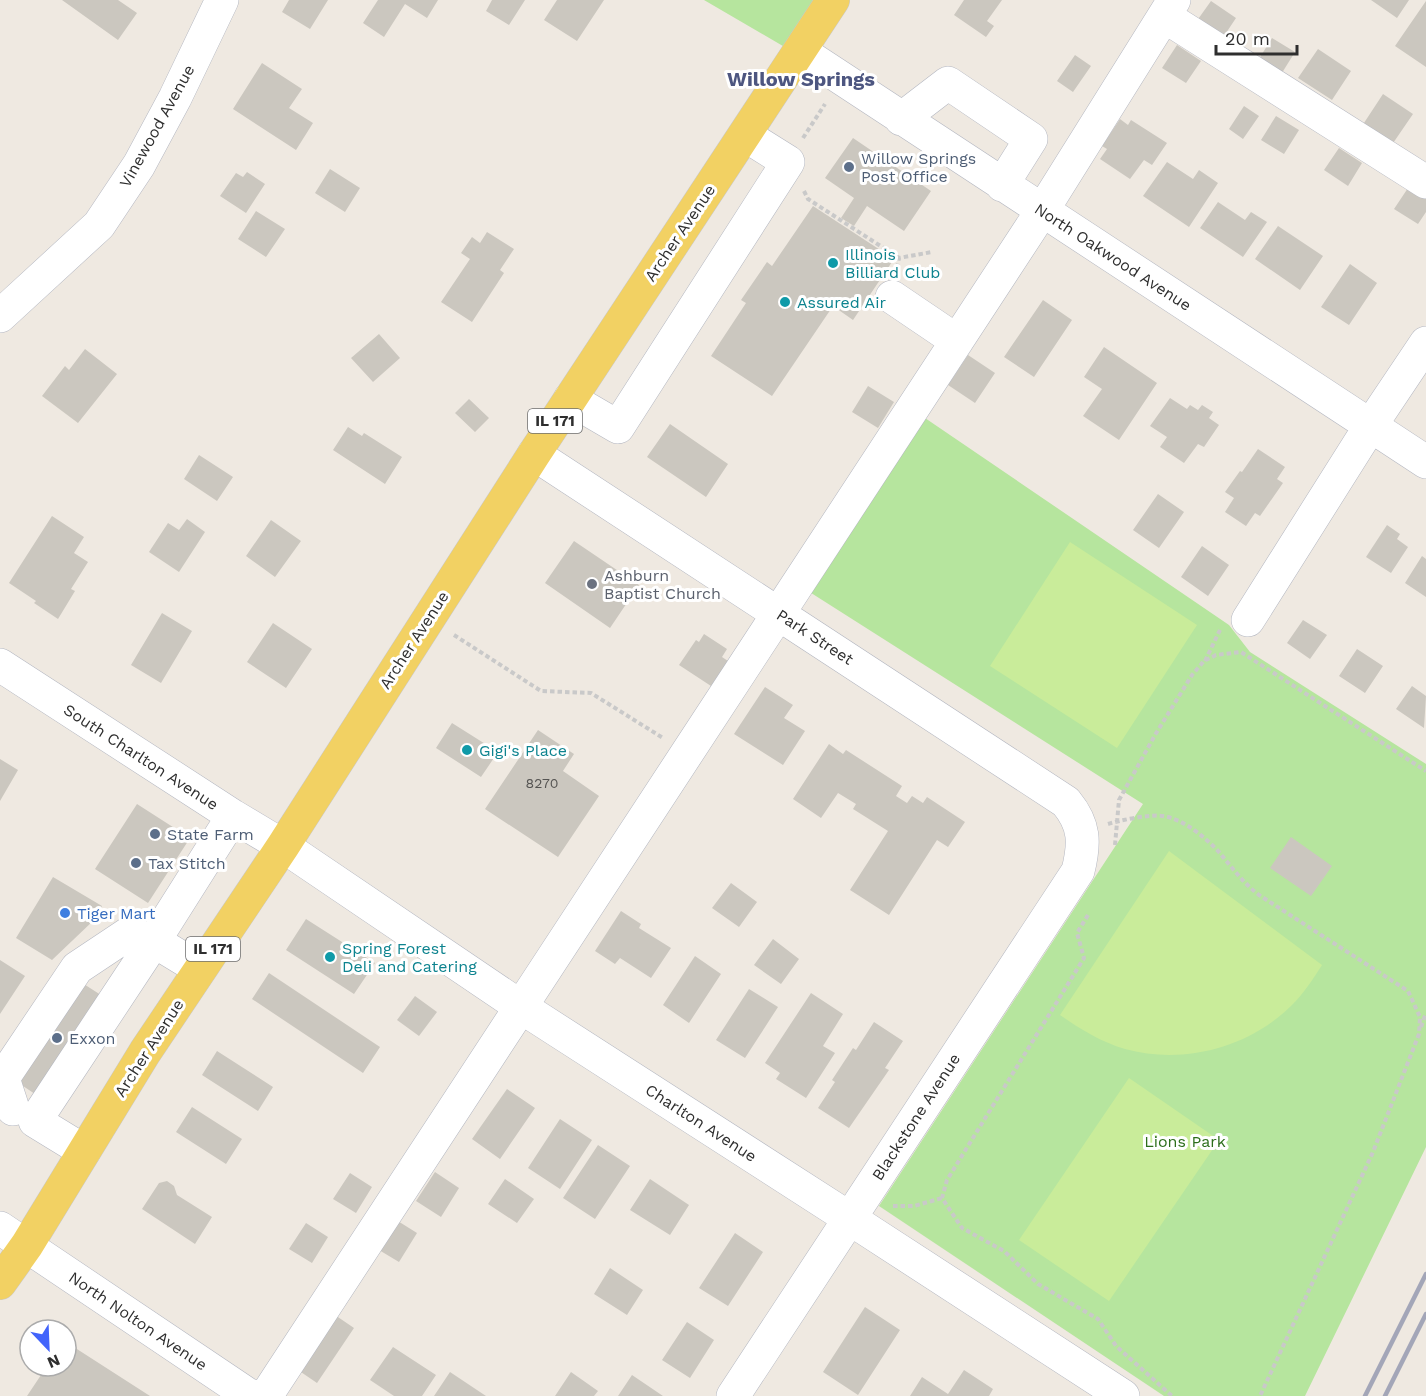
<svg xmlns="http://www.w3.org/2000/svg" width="1426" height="1396" viewBox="0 0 1426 1396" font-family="'Work Sans',sans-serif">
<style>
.green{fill:#b6e59e}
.pitch{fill:#c9ec9a}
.building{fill:#cbc7bf}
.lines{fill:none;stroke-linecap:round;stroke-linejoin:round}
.minor-casing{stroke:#b4b7c1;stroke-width:34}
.major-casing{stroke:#c9c9c9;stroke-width:34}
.path{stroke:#c9c9c9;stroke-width:4;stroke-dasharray:4.5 3;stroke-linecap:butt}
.minor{stroke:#fff;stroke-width:33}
.major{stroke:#f2d163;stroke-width:33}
.rail{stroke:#a3a6b8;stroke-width:4.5}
.service-dot{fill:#5c6f8a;stroke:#fff;stroke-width:2}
.culture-dot{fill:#0f9aa8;stroke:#fff;stroke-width:2}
.worship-dot{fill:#6b7280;stroke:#fff;stroke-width:2}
.shop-dot{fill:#3f7fe0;stroke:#fff;stroke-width:2}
.labels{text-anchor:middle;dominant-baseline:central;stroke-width:6;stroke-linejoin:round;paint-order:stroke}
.number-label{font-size:14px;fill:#555452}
.shield{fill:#fff;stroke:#6d6d6d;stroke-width:1.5}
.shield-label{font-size:15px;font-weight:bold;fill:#2e2e2e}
.street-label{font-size:16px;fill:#2e2e2e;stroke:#fff}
.service-label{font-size:16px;fill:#4e5e75;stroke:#fff;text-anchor:start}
.culture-label{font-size:16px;fill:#0d838f;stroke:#fff;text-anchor:start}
.worship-label{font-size:16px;fill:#5b616d;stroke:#fff;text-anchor:start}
.shop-label{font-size:16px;fill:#366cbe;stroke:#fff;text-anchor:start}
.park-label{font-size:16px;fill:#2c6e1b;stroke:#fff}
.quarter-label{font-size:20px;font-weight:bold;fill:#4d5680;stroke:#fff}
</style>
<rect width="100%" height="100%" fill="#efe9e1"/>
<path class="green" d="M704,0H821L788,49Z
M925,418L1229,625L1250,652L1426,764V1147L1305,1396H1164L879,1206L1143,804L808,591Z"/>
<path class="pitch" d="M1070,542L1197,625L1117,748L990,666Z
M1169,851L1322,965C1313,979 1304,993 1292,1005C1249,1048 1183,1065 1125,1049C1101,1042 1080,1029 1060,1015Z
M1129,1078L1219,1140L1109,1301L1019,1240Z"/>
<path class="building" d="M62,0H118L137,13L118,40Z
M289,0H328L310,29L282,12Z
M378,0H438L427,18L405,4L384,37L363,23Z
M492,0H525L509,25L486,11Z
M557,0H604L577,41L544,20Z
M964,0H1002L987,21L994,26L986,37L954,15Z
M1371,0H1409L1397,18Z
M1211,1L1236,18L1222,39L1196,22Z
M1426,1V67L1395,46Z
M1272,38L1295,52L1280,76L1257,62Z
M1177,45L1201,61L1186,83L1162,68Z
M1318,49L1351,71L1332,100L1298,78Z
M1075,55L1091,66L1073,92L1057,81Z
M262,63L302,89L289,108L313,123L296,150L233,109Z
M1383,94L1413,114L1389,149L1360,129Z
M1244,106L1259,116L1243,139L1229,129Z
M1276,116L1299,130L1284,154L1261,140Z
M1120,119L1128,125L1131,120L1167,143L1152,165L1144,160L1130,179L1100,159L1107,149L1102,146Z
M853,138L931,191L904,231L867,206L854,226L841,218L854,198L825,178Z
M1339,148L1362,163L1348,186L1324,170Z
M1167,162L1193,179L1199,170L1218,183L1189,227L1143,196Z
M330,169L360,188L345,212L315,193Z
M247,172L265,184L246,213L220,196L236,173L243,177Z
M1410,185L1426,196V212L1418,224L1394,209Z
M1218,202L1245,220L1251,212L1267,222L1243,257L1200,228Z
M813,206L894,259L853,320L833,306L772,396L711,356L746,303L741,300L767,262L772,266Z
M256,211L285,229L266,257L238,239Z
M1278,226L1323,256L1300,290L1255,259Z
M487,232L514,249L500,270L504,273L472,322L441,302L470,259L461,253L472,237L480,243Z
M1350,264L1377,283L1349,325L1321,307Z
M1043,300L1072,320L1034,377L1004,357Z
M379,334L400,358L373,382L351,358Z
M1104,347L1157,383L1119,440L1083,416L1102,389L1084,377Z
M85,349L117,374L78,423L42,396L65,366L69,370Z
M968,355L995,373L975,403L948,385Z
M868,386L894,402L878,428L852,412Z
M1170,398L1187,409L1190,405L1198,410L1202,405L1213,412L1209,418L1219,425L1204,447L1198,444L1184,463L1160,447L1167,437L1150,426Z
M469,399L489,418L475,432L455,413Z
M670,424L728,464L706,497L647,457Z
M348,427L362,436L364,433L402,457L385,484L333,450Z
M1258,449L1285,467L1277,479L1283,483L1260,516L1255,513L1246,526L1225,512L1234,498L1225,492L1240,471L1242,472Z
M199,455L233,477L217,501L184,479Z
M1158,494L1184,512L1159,548L1133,530Z
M52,516L84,537L74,553L88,562L71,589L75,591L58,619L34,603L36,601L9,583Z
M187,519L205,532L179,572L149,552L168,523L179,530Z
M271,520L301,541L275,577L246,556Z
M1387,525L1400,534L1397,539L1408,547L1391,573L1366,557Z
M574,541L639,585L610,628L545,583Z
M1202,546L1229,565L1208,596L1181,577Z
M1422,556L1426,559V597L1405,583Z
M162,613L192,631L161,683L131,665Z
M1303,620L1327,635L1310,659L1287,643Z
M273,623L312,649L286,688L247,662Z
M704,634L727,649L722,657L728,661L711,686L679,665L696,640L699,642Z
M1357,649L1383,666L1365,693L1339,676Z
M1412,686L1426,696L1424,728L1396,709Z
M765,687L793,705L784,718L805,731L783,765L734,734Z
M452,723L498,752L481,777L436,748Z
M538,730L574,754L563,771L599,796L558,857L485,809Z
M829,744L843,754L846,750L902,786L896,796L907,803L912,796L923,803L927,797L965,822L948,847L937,840L889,915L850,890L888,831L853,809L856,804L838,793L821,818L793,799Z
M0,759L18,770L0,801Z
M137,804L190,838L148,903L95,869Z
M1291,837L1332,866L1311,896L1270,868Z
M53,877L102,906L94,920L52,960L16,938Z
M731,883L757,902L739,927L712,908Z
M621,911L641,924L639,928L671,948L651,978L620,958L615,964L595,951Z
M306,919L375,963L354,994L286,950Z
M773,939L799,959L781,984L754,965Z
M695,956L721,974L689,1023L663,1005Z
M0,960L25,976L0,1014Z
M269,973L380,1047L363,1073L252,999Z
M76,979L104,997L38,1096L11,1078Z
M749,989L778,1007L745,1058L716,1040Z
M811,993L843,1014L823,1046L835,1053L806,1098L776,1079L780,1073L765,1063Z
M415,996L437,1012L419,1036L397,1020Z
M874,1022L903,1041L885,1068L889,1070L849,1128L818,1108L835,1082L832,1080L853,1048L856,1050Z
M217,1051L273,1087L258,1111L202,1075Z
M507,1089L535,1108L500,1159L472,1139Z
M192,1107L242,1139L226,1164L176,1132Z
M560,1119L592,1140L560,1189L528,1168Z
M598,1145L630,1166L595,1219L563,1198Z
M435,1172L459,1188L441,1217L416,1201Z
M350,1173L372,1187L356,1213L333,1199Z
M505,1179L534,1199L517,1223L488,1204Z
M650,1179L689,1205L670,1235L630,1210Z
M167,1181L174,1186L177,1195L212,1217L195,1244L142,1209L159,1183Z
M393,1218L417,1233L399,1262L374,1247Z
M306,1223L328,1237L312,1263L289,1249Z
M735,1233L763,1252L728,1306L699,1288Z
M610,1268L643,1290L627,1315L594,1294Z
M865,1307L900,1330L858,1395L823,1372Z
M332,1313L354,1328L317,1383L295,1368Z
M687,1322L714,1340L690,1378L662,1360Z
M66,1342L150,1396H27L47,1366H66Z
M393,1347L436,1375L422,1396H394L370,1380Z
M964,1370L993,1389L989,1396H910L922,1377L948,1394Z
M450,1372L486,1396H434Z
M571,1372L598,1391L594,1396H555Z
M632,1375L663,1396H618Z"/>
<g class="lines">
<defs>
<path id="minor" d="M1164,16L1426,182
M800,51L1426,462
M901,119L948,83L1031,139L1002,185
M892,297L957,341
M0,316L99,225L139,165L175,98L222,0
M570,399L618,427L788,162L745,135
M534,454L1066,802C1085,825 1085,843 1078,871L733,1396
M1248,620L1371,425L1426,343
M0,665L233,816L283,846L521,1007L849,1218L1123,1396
M13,1109L3,1078L77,968L128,934L154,941L233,816
M84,1151L35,1121L154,941L200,969
M0,1228L250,1396
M266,1396L1042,211L1174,0"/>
<path id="major" d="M0,1283L27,1245L145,1052L283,846L534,454L833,0"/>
</defs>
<use href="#minor" class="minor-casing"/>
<use href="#major" class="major-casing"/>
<path class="path" d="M803,138L825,104
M804,191L808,199L899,258
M897,268L899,258L932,252
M454,635L541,691L591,693L663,738
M1205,661L1220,630
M1108,824C1121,820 1150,814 1163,816C1183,819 1205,837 1218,851C1232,867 1242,882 1259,895L1408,991L1420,1017L1419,1034L1373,1152L1260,1396
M1115,845L1119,800L1155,735L1192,675L1204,661L1216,655L1241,652L1426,771
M1088,915L1077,933L1084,958L947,1180L942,1198L962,1228L1004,1251L1038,1284L1098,1319L1116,1346L1172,1396
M1421,1027L1426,1013
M893,1206H914L942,1198"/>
<use href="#minor" class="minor"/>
<use href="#major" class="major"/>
<path class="rail" d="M1365,1396L1426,1274
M1385,1396L1426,1314"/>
</g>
<g class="service-dot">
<circle cx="849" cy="167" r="6"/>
<circle cx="155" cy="834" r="6"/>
<circle cx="136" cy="863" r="6"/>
<circle cx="57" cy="1038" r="6"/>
</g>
<g class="culture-dot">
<circle cx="833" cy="263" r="6"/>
<circle cx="785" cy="302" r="6"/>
<circle cx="467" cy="750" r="6"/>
<circle cx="330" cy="957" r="6"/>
</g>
<circle class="worship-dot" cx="592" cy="584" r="6"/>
<circle class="shop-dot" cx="65" cy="913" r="6"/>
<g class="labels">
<g class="number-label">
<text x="542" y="783">8270</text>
</g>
<g class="shield">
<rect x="528" y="409" width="54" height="24" rx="4.5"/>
<rect x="186" y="937" width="54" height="24" rx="4.5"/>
</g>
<g class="shield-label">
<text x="555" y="421">IL 171</text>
<text x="213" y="949">IL 171</text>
</g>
<g class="street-label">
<text transform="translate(157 126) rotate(-61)">Vinewood Avenue</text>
<text transform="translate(680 233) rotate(-56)">Archer Avenue</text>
<text transform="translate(1113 257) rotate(33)">North Oakwood Avenue</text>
<text transform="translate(815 637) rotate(33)">Park Street</text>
<text transform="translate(414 640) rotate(-57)">Archer Avenue</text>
<text transform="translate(141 757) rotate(33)">South Charlton Avenue</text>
<text transform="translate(149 1048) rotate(-57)">Archer Avenue</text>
<text transform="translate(916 1117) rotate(-57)">Blackstone Avenue</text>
<text transform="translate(701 1123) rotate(33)">Charlton Avenue</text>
<text transform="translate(138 1321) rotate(34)">North Nolton Avenue</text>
</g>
<g class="service-label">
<text x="861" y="158">Willow Springs<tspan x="861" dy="18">Post Office</tspan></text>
<text x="167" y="834">State Farm</text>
<text x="148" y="863">Tax Stitch</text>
<text x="69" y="1038">Exxon</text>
</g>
<g class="culture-label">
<text x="845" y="254">Illinois<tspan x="845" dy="18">Billiard Club</tspan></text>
<text x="797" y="302">Assured Air</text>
<text x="479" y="750">Gigi's Place</text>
<text x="342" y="948">Spring Forest<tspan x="342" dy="18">Deli and Catering</tspan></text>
</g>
<g class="worship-label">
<text x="604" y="575">Ashburn<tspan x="604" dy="18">Baptist Church</tspan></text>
</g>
<g class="shop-label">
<text x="77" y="913">Tiger Mart</text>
</g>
<g class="park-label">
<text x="1185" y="1141">Lions Park</text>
</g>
<g class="quarter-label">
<text x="801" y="79">Willow Springs</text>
</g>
</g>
<g transform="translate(48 1348) rotate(157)"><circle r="28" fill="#ffffff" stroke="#ababab" stroke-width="1.5"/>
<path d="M0-4.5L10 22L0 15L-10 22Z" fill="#4264fb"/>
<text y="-9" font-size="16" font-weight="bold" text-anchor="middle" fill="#2e2e2e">N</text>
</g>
<path d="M1216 45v9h81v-9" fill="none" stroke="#2e2e2e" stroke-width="3"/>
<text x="1225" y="45" font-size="18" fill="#2e2e2e" stroke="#ffffff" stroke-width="4.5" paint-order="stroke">20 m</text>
</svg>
